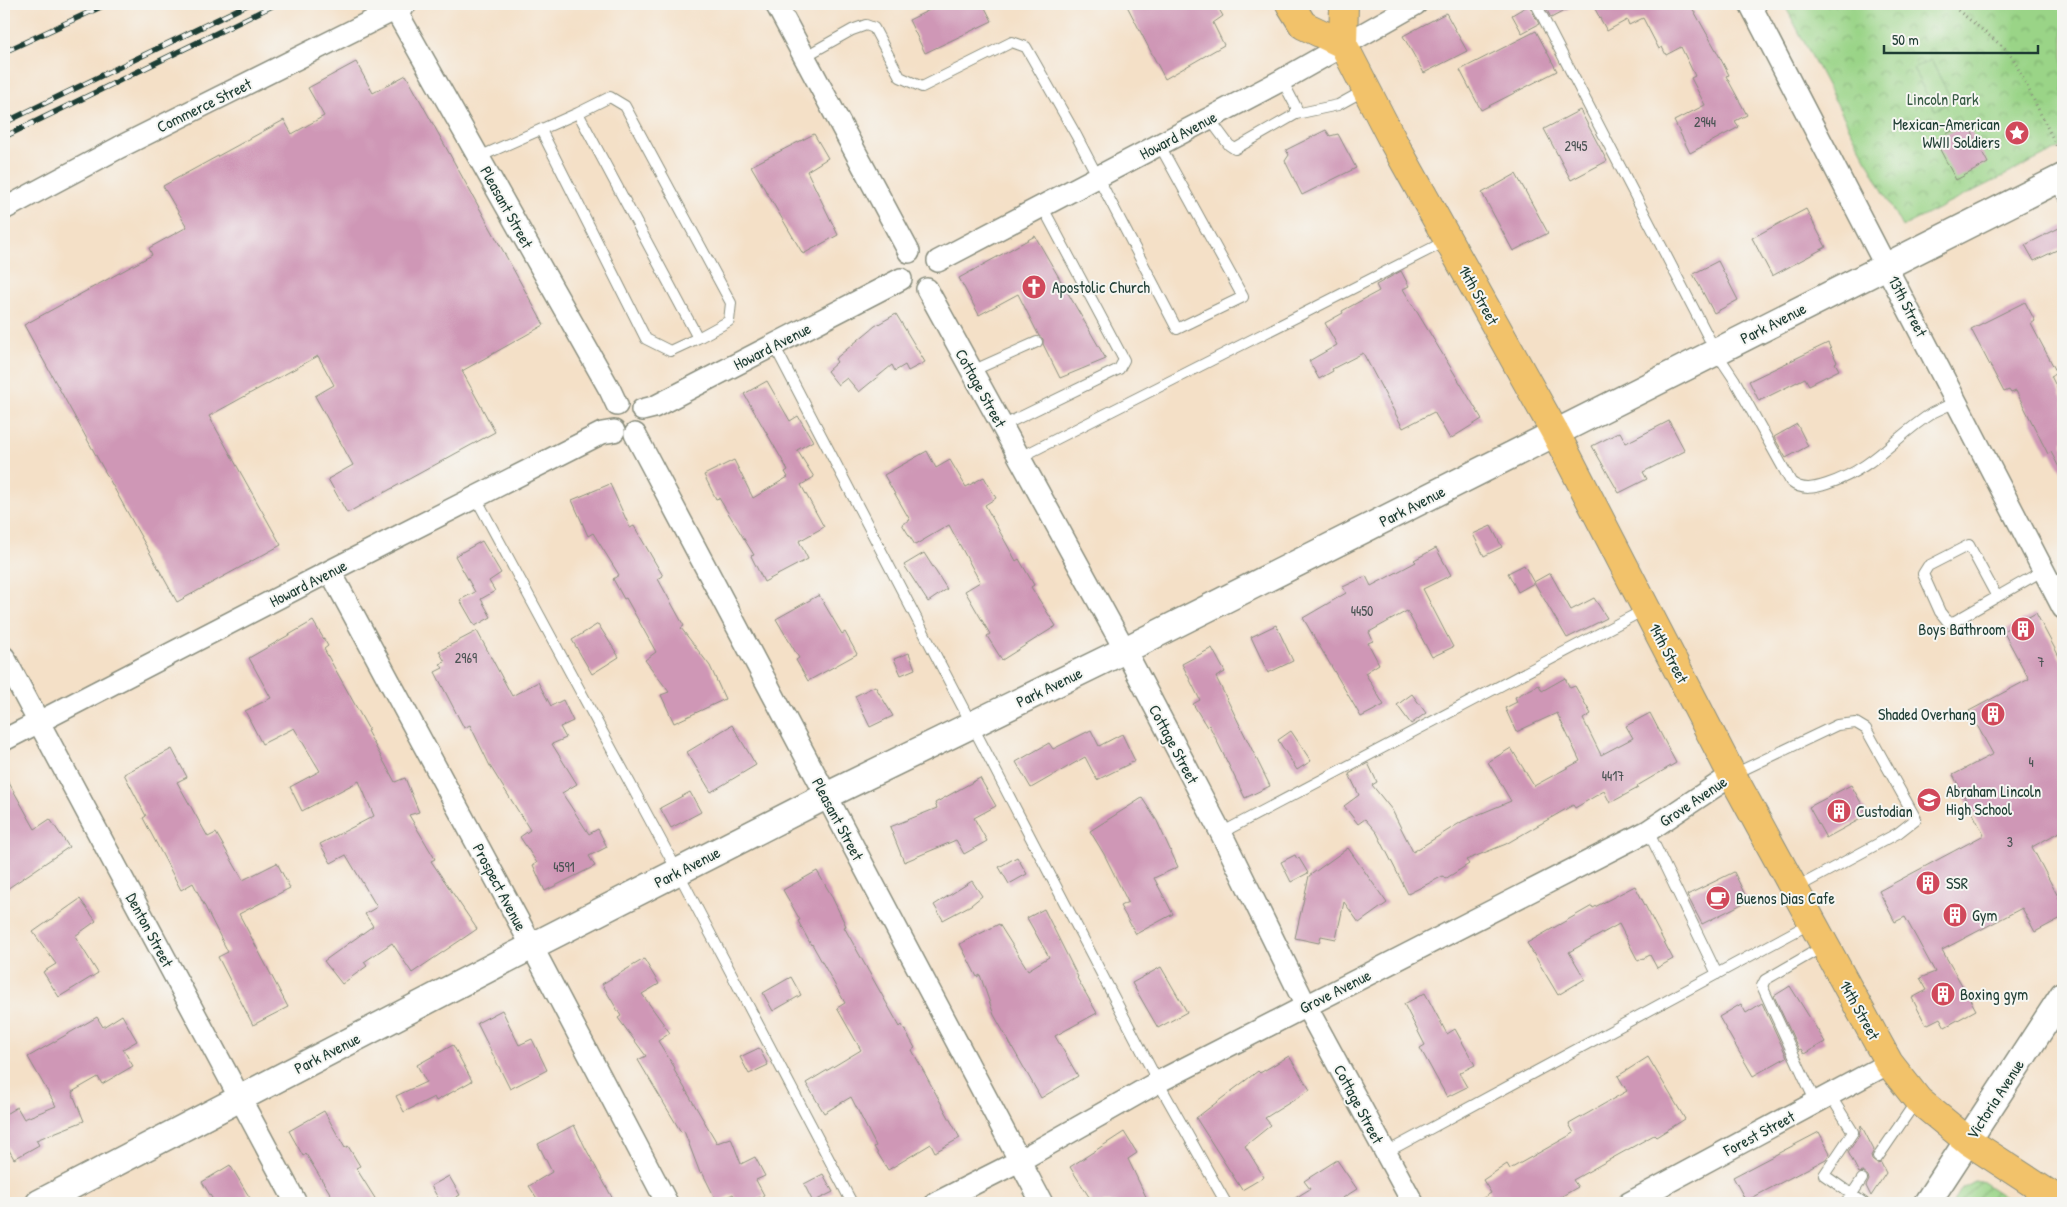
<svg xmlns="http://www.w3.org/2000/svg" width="2067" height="1207" viewBox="0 0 2067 1207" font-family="'Patrick Hand',sans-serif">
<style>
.park{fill:url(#park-crowns);stroke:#5c885e}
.garden{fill:url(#garden-furrows);stroke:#5c885e}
.pitch{fill:#9ad487;stroke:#5c885e}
.building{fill:#cf97b6}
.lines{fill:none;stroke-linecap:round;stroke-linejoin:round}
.service-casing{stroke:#8a8e7e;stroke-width:12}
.minor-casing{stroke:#8a8e7e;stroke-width:24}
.tertiary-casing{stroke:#8a8e7e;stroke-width:29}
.primary-casing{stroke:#8a8e7e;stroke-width:30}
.path{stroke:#8a8e7e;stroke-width:3;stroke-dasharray:1 4;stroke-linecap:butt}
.service{stroke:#fff;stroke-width:10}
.minor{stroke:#fff;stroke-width:21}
.tertiary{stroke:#fff;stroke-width:26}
.primary{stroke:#f2c26a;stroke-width:28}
.rail-casing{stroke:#1f3d34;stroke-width:5.5}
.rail{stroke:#f6f6f2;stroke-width:4;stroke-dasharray:11;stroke-linecap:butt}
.labels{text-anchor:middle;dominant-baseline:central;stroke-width:4;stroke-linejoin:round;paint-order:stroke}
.number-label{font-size:14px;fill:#4b5454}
.park-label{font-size:16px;fill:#385b45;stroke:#f6f6f2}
.street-label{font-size:16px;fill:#1f3d34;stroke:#f6f6f2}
.poi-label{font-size:16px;fill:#1f3d34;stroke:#f6f6f2;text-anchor:start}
</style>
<defs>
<pattern id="park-crowns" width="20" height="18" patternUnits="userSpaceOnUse" patternTransform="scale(1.25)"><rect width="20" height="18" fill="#9ad487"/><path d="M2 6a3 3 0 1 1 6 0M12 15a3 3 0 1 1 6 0" fill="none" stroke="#7dad6f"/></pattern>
<pattern id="garden-furrows" width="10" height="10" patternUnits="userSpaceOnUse" patternTransform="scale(1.25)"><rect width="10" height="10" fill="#9ad487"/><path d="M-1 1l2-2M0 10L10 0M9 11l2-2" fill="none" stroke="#7dad6f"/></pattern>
</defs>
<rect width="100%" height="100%" fill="#f6f6f2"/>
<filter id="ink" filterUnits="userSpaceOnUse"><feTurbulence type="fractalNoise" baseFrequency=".02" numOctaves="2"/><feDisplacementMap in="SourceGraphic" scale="10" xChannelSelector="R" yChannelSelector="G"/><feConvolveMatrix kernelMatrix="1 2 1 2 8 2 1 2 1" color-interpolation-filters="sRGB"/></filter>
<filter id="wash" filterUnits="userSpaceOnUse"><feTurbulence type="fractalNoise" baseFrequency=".0096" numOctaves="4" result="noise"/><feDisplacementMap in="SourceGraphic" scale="20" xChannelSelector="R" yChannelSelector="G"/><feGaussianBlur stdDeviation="1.12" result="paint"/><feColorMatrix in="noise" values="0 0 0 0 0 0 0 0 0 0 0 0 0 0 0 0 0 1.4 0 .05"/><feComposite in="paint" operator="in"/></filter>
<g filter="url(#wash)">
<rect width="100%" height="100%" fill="#f4e0c7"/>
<path class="park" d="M1784,4H2063V146L1902,227Z"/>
<path class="garden" d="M1975,1181L1984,1183L2014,1203H1953L1962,1188Z"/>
<path class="pitch" d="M1931,60L1952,101L1935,110L1913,69Z"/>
<g id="blocks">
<path class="building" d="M942,4H983L992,21L925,53L909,20Z
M1126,4H1216L1223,16L1213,23L1224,45L1165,79Z
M1544,4H1577L1551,18Z
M1604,4H1690L1716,50L1729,75L1726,76L1747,115L1735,121L1739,127L1690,153L1674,121L1705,105L1691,78L1695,76L1681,47L1666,55L1662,47L1659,49L1643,18L1629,25L1627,20L1607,31L1595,9Z
M1529,5L1539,24L1522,33L1512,15Z
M1446,13L1467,51L1424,73L1403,36Z
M1536,31L1557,71L1481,110L1460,70Z
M356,62L373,93L406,75L544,325L462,371L495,432L347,513L328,479L353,465L315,396L334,385L318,356L209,416L281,545L177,602L24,325L152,255L149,248L187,227L163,186L284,120L292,134L324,116L308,88Z
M1580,110L1607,161L1571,180L1544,129Z
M1967,123L1988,163L1956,180L1935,140Z
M1326,130L1330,136L1338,134L1356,168L1302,195L1285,161L1289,155L1286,150Z
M814,134L828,158L807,171L838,235L803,254L751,166Z
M1516,174L1548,233L1513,251L1482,193Z
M1806,209L1826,247L1772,276L1752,238Z
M2063,226V247L2034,261L2025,245Z
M1035,236L1106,359L1060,378L1043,344V339L1039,336L1018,294L979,315L959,278Z
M1718,261L1738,300L1714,313L1693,274Z
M1401,271L1409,286L1403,289L1482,419L1450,439L1434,412L1403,428L1363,353L1332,369L1333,371L1319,379L1309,361L1337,345L1325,323L1343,313L1342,311L1379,291L1376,285Z
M2025,302L2035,321L2031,324L2057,373L2051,376L2063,400V475L2051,452L2048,454L2016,391L2011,393L2009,390L2004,392L1971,329Z
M896,314L925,362L908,371L905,365L895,371L892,365L859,392L847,378L838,385L827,371L837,362L835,359L875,326Z
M1828,343L1837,362L1835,363L1839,370L1809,385L1805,378L1759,401L1749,381Z
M767,381L790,421L798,416L813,441L797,450L814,477L801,485L824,527L799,541L808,559L764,582L751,556L754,555L719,498L716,499L704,475L734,460L753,498L788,477L785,472L788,470L744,394Z
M1669,421L1685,451L1643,472L1647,479L1619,493L1592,446L1620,432L1626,443Z
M1797,424L1808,446L1786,458L1774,437Z
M927,451L936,468L950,460L966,487L984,477L996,498L985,505L1016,561L1019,559L1034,585L1031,587L1056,626L1002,660L987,636L990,634L965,591L980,582L949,525L915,545L902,524L910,520L884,475Z
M610,484L630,528L634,526L663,576L658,579L684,626L681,628L710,666L725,699L674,723L661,695L669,692L645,660L656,652L626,598L624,599L613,579L619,575L593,533L588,536L572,500Z
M1491,526L1502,547L1484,556L1473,534Z
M482,541L501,573L489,581L495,591L481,599L491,617L475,626L460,600L475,592L455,556Z
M1436,548L1451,575L1423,589L1453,647L1432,657L1407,611L1369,632L1373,641L1368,643L1379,664L1365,673L1384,705L1361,717L1303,618L1346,593L1343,587L1366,576L1371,586L1416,562L1414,560Z
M924,553L947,589L928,602L904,565Z
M1524,565L1534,583L1518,592L1508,573Z
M1550,573L1571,610L1594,598L1607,618L1567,638L1534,582Z
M819,595L842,634L845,632L857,654L808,681L796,660L799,658L776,619Z
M2036,613L2063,664V830L2032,847L2063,906V917L2035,932L2022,908L1942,950L1976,1010L1945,1027L1940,1018L1926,1025L1912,998L1927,990L1920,978L1935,972L1905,917L1895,922L1879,891L1984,835L1953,775L1993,754L1969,711L2029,679L2003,631Z
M313,621L328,646L324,649L369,730L367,731L395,782L405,778L419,812L409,815L435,859L431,861L477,929L412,973L392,943L364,962L367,966L342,984L324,961L373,926L365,914L377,907L346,855L331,863L320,844L374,816L359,781L302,811L290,787L320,771L294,728L262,744L245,711L271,698L249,658Z
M598,624L619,657L592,674L572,640Z
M1276,625L1293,661L1268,673L1251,637Z
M477,631L512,696L538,682L551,706L563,700L573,721L560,727L566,738L552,744L577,784L562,793L589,834L598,829L607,847L589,856L595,866L545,891L533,865L537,863L520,837L530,830L490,766L470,725L464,728L435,672L443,668L440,664L445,662L439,651Z
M1212,648L1225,672L1216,677L1270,786L1245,798L1209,725L1207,727L1193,704L1200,700L1182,664Z
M909,653L915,669L901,675L894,659Z
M1565,678L1570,688L1575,686L1591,714L1583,719L1601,755L1633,738L1626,726L1650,713L1676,763L1637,786L1638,788L1610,803L1604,791L1575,808L1573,805L1506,844L1466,860L1469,864L1445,879L1443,876L1408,894L1377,833L1365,819L1358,824L1344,806L1359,795L1349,774L1368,763L1377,782L1372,785L1392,810L1413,852L1463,821L1511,801L1488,762L1511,748L1534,786L1580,761L1557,713L1516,732L1505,708L1517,702L1515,697L1539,685L1542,691Z
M875,686L893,716L870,727L855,696Z
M1412,694L1426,713L1411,724L1397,705Z
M732,725L756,765L711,792L687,752Z
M1091,730L1099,746L1122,734L1135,761L1097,780L1085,757L1031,788L1016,762L1049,743L1053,749Z
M1291,731L1311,761L1297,770L1278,740Z
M172,749L187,777L177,782L208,837L216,833L243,880L277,863L290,888L239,914L288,1007L253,1025L218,957L228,952L193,883L181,890L143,818L146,816L124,774Z
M4,774L35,829L50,819L69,847L4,891Z
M980,778L996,806L974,818L987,841L964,854L956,840L904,862L890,827L937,808L935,803Z
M1851,785L1868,815L1826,838L1809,807Z
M690,792L701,812L671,828L660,808Z
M1142,798L1157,821L1178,867L1154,878L1173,914L1136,934L1120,906L1128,902L1104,854L1090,831Z
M1348,848L1387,903L1359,923L1344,902L1336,939L1321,936L1319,943L1295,938L1309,876Z
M1295,855L1297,859L1299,858L1308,873L1291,882L1281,862Z
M1017,857L1027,874L1009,884L999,867Z
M817,871L830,893L846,926L844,927L869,972L900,1027L902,1025L915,1048L912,1050L960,1138L935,1152L931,1144L888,1170L874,1147L876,1146L851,1097L824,1113L806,1083L861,1050L837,1008L845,1003L812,944L811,945L798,921L800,920L783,890Z
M1734,872L1748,901L1702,924L1687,895Z
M972,881L982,896L971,905L943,920L934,905Z
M1635,886L1673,959L1657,968L1650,955L1638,961L1619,924L1569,952L1585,979L1558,995L1527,943L1592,906L1593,908Z
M80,899L96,921L75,936L98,973L59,997L43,972L56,964L33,932Z
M1044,909L1078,977L1077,978L1097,1013L1055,1036L1078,1076L1041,1098L994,1015L980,975L977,977L960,944L999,924L1028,970L1049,957L1027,918Z
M644,959L659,984L642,994L670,1033L658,1041L675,1068L674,1070L717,1143L731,1138L741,1164L755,1157L765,1176L756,1180L764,1195L749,1203H738L733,1194L717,1202L702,1172L700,1173L684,1131L681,1132L638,1060L646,1056L618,1018L621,1016L602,984Z
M1161,967L1187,1012L1158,1028L1132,983Z
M791,977L801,995L773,1011L763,993Z
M1790,986L1825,1042L1804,1054L1801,1049L1799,1050L1774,996Z
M1425,993L1447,1034L1455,1029L1475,1065L1459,1073L1467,1087L1447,1097L1420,1048L1425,1045L1404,1004Z
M1762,1003L1787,1057L1753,1076L1719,1017L1741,1004L1746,1013Z
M502,1010L519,1045L532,1039L547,1070L510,1089L477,1023Z
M122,1015L137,1041L123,1049L133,1066L102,1084L98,1077L72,1092L84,1121L36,1140L39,1145L14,1159L4,1141V1115L17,1107L24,1119L56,1106L28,1057L97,1017L103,1027Z
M453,1045L472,1081L436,1101L434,1097L404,1112L396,1096L426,1082L417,1065Z
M759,1048L768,1065L749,1074L740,1057Z
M1289,1056L1310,1090L1265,1118L1271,1125L1245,1146L1264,1177L1242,1190L1196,1118L1258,1071L1260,1073Z
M1648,1057L1685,1119L1656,1137L1654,1135L1573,1180L1578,1187L1550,1203H1475L1491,1193L1483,1180L1507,1164L1510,1169L1574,1133L1569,1124L1627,1091L1618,1076Z
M324,1111L345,1148L348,1146L360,1166L356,1168L378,1203H336L306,1154L303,1156L289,1131Z
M574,1125L586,1149L615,1203H540L529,1186L552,1172L538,1144Z
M1861,1125L1874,1150L1871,1156L1872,1160L1877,1164L1881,1163L1886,1173L1871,1196L1866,1186L1869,1180L1868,1176L1863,1172L1859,1173L1848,1152L1859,1136Z
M1124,1132L1137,1153L1128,1159L1149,1203H1093L1070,1167Z
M1819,1132L1830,1153L1826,1159L1746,1201L1733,1177Z
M1337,1160L1357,1189L1335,1203H1287L1310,1189L1304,1181Z
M230,1165L253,1203H215L202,1182Z
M823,1174L833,1192L813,1202L804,1184Z
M449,1176L460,1195L446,1203H441L431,1186Z"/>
</g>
</g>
<g filter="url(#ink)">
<use href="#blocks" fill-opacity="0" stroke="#8a8e7e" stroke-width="1"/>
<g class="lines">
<defs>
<path id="service" d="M1536,4L1716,352L1734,379L1791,482C1802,491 1815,488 1827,484C1875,468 1893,438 1932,413C1940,409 1949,405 1957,402
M804,57L852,30L866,25L874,28L900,77L922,87L1012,42L1026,47L1076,135L1177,329L1243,297L1159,144
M1296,114L1338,105L1365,90
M1209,118L1229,145L1235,149L1296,114V107L1282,80
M541,130L646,339L670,351L698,338L578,113
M479,157L578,113L610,97L625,106L731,303L729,321L698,338
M2055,182L2063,197
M774,345L1158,1082L1226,1203
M972,371L1037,342
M1002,426L1119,369L1124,360L1042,206
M1019,458L1446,241
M476,498L678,872L852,1203
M1997,597L1969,545L1928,566L1923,574L1940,612L1948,622L1955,621L2044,570
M1732,775L1837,725L1856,723L1866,729L1916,819L1898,833L1794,889
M1648,831L1717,974
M1221,833L1644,610
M1830,1095L1853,1132L1824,1175L1864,1203
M1816,1103L1762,986L1765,980L1824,946
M1385,1153L1811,923
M1878,1157L1917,1100
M1846,1203L1862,1179"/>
<path id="minor" d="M776,4L909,252
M1750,4L2063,608
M395,9L610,390L617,405
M4,209L120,147L406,4
M938,261L1282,80L1416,4
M927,289L1125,650L1221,833L1306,1006L1413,1203
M642,410L654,407L901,279
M635,434L1042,1203
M330,571L518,920L667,1203
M4,657L296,1203
M4,740L330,571L602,433L614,431
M936,1203L1019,1161L1158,1082L1648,831L1732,775
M1629,1203L1889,1063"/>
<path id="tertiary" d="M39,1203L513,956L826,796L1125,650L2063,177
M1927,1203L2063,995"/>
<path id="primary" d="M1290,4L1303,25L1343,44
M1344,4L1343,44L1394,143L1556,434L1732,775L1889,1063L1918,1100L1968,1141L2063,1203"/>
</defs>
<use href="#service" class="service-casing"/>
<use href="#minor" class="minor-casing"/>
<use href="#tertiary" class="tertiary-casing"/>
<use href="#primary" class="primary-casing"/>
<path class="path" d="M1950,4L2006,49L2014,60L2059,151"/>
<use href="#service" class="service"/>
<use href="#minor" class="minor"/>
<use href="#tertiary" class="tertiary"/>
<use href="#primary" class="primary"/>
<defs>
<path id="rail" d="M4,52L107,4
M4,123L249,4
M4,137L276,4"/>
</defs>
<use href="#rail" class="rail-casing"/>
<use href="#rail" class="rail"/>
</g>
</g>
<defs>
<symbol id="sight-disc" viewBox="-11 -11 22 22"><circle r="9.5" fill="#d1495b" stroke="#f6f6f2"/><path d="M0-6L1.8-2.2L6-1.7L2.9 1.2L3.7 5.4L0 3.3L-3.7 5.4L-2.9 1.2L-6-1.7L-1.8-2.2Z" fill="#fff"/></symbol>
<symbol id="church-disc" viewBox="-11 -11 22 22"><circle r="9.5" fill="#d1495b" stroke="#f6f6f2"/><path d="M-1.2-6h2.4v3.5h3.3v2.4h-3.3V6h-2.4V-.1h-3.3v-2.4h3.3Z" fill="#fff"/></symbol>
<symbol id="building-disc" viewBox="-11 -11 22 22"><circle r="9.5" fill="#d1495b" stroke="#f6f6f2"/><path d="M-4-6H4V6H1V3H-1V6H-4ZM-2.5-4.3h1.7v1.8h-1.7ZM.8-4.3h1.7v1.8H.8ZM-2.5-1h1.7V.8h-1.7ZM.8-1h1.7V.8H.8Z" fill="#fff"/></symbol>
<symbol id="school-disc" viewBox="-11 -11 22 22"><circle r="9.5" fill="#d1495b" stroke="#f6f6f2"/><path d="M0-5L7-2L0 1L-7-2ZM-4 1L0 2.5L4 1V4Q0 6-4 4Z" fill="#fff"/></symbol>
<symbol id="cafe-disc" viewBox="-11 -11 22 22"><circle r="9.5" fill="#d1495b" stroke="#f6f6f2"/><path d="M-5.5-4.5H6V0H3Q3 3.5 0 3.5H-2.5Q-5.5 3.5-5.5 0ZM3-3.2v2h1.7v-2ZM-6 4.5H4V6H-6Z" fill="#fff"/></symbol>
</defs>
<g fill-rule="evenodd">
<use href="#sight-disc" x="2003" y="119" width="28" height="28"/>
<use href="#church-disc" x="1020" y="273" width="28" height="28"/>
<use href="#building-disc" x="2009" y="615" width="28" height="28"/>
<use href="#building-disc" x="1979" y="700" width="28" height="28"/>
<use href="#school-disc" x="1915" y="786" width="28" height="28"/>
<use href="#building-disc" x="1825" y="797" width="28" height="28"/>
<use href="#building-disc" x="1914" y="869" width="28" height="28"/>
<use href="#cafe-disc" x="1704" y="884" width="28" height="28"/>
<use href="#building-disc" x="1941" y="901" width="28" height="28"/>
<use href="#building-disc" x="1929" y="980" width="28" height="28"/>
</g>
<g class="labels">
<g class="number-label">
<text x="1705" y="121">2944</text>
<text x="1576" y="145">2945</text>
<text x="1362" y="610">4450</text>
<text x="466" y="657">2969</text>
<text x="2041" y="661">7</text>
<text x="2031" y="761">4</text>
<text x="1613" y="775">4417</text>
<text x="2010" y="841">3</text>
<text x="564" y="866">4591</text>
</g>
<g class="park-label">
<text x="1943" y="99">Lincoln Park</text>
</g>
<g class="street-label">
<text transform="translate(204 105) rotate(-26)">Commerce Street</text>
<text transform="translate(1178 135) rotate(-28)">Howard Avenue</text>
<text transform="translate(507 207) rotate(61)">Pleasant Street</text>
<text transform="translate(1479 295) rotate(61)">14th Street</text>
<text transform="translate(1908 306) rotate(63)">13th Street</text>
<text transform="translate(1773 323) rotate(-27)">Park Avenue</text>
<text transform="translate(772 346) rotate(-27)">Howard Avenue</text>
<text transform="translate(981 388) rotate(61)">Cottage Street</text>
<text transform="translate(1412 506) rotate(-27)">Park Avenue</text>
<text transform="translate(308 583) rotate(-27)">Howard Avenue</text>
<text transform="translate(1669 653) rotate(62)">14th Street</text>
<text transform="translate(1049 687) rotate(-26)">Park Avenue</text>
<text transform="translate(1174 744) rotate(62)">Cottage Street</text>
<text transform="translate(1693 801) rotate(-34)">Grove Avenue</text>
<text transform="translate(838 819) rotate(62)">Pleasant Street</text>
<text transform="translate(687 867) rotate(-27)">Park Avenue</text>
<text transform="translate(500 887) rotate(62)">Prospect Avenue</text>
<text transform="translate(150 930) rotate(62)">Denton Street</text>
<text transform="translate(1335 991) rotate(-27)">Grove Avenue</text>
<text transform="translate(1860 1010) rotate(61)">14th Street</text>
<text transform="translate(327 1053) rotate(-27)">Park Avenue</text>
<text transform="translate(1995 1099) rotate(-57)">Victoria Avenue</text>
<text transform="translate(1359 1104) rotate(62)">Cottage Street</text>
<text transform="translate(1759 1133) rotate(-28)">Forest Street</text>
</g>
<g class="poi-label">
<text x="2000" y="124" text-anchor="end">Mexican-American<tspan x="2000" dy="18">WWII Soldiers</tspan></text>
<text x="1052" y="287">Apostolic Church</text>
<text x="2006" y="629" text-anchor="end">Boys Bathroom</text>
<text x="1976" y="714" text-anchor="end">Shaded Overhang</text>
<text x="1946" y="791">Abraham Lincoln<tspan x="1946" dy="18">High School</tspan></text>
<text x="1856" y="811">Custodian</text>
<text x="1946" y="883">SSR</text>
<text x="1736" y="898">Buenos Dias Cafe</text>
<text x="1972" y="915">Gym</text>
<text x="1960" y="994">Boxing gym</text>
</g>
</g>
<rect width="2067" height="1207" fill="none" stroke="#f6f6f2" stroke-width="20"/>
<path d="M1884 45v8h154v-8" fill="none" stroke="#1f3d34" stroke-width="2.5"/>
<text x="1892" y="45" font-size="15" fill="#1f3d34" stroke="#f6f6f2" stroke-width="4" paint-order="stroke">50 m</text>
</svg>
